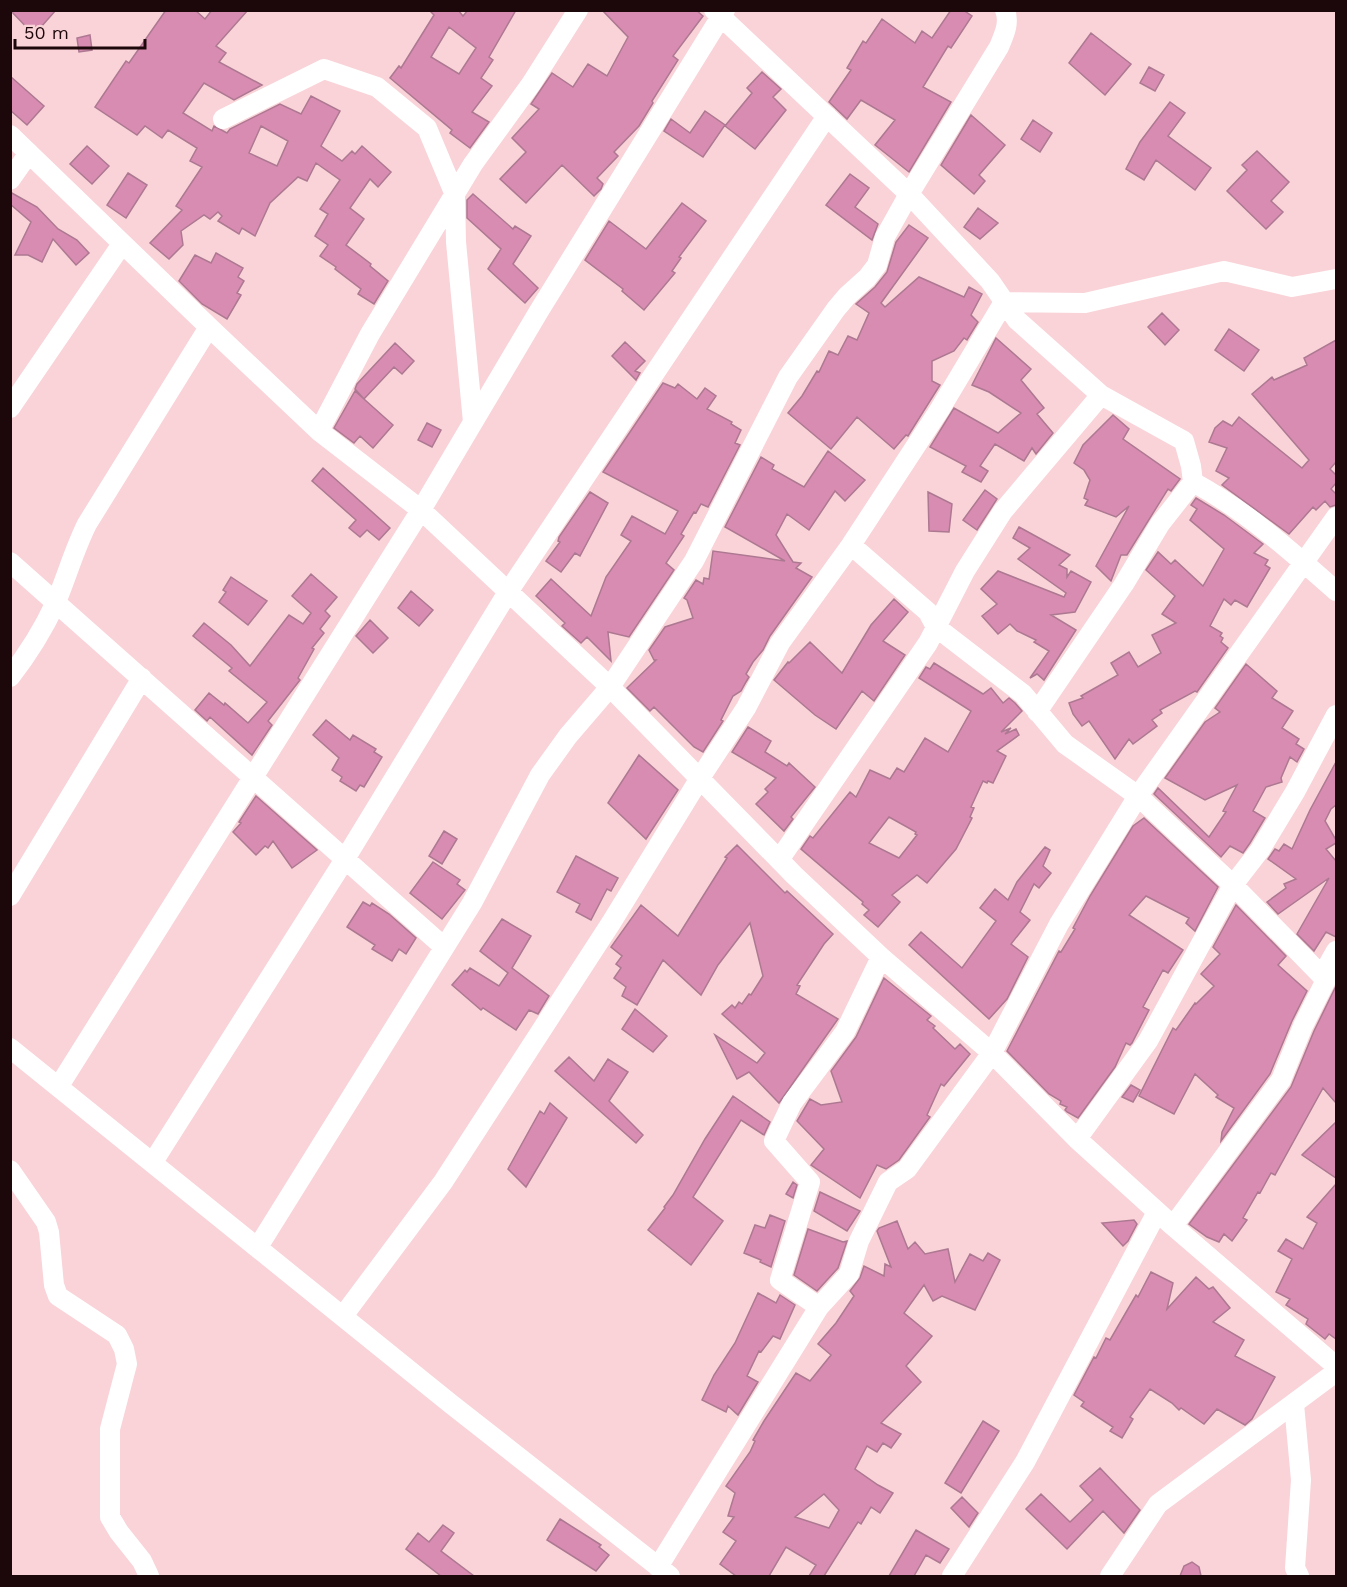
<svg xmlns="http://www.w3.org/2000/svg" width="1347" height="1587" viewBox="0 0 1347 1587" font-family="'Work Sans',sans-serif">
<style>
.building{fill:#d88cb1;stroke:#ad7891;stroke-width:1.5;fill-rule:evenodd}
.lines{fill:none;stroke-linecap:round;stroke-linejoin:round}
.minor{stroke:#fff;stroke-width:20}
</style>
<rect width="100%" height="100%" fill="#f9d3d8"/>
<path class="building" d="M10,10H56L34,35Z
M166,10H195L205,19L212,10H248L216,46L226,53L219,62L262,85L234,100L204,83L183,113L212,131L214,126L227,133L230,129L280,104L301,114L311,96L340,111L321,146L342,161L352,151L355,154L362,146L391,172L378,187L370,179L350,208L364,219L346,245L371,264L370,266L388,281L374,304L358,294L361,289L335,269L336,267L320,256L328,245L315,236L328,214L320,209L340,180L316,163L307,181L298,177L270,203L255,236L242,228L239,234L218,221L222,216L218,212L210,219L204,215L181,231L183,245L169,259L150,243L182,210L176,206L202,167L190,161L197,148L168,130L162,138L145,126L137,135L95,107L126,61L129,63ZM261,126L288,141L277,166L249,153Z
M429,10H458L463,16L468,10H516L489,57L493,60L481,78L492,86L472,112L489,122L470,148L450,133L452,130L390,78L399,66L401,68L434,15ZM449,27L476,48L459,74L431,57Z
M602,10H696L703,16L673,56L678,60L652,101L653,103L639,126L614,152L618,156L597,178L603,184L601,189L594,196L562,165L526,203L500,179L526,152L512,138L539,109L531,104L552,73L573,87L588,64L607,76L628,37Z
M951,10H963L972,16L951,48L948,46L923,87L951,102L909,172L875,145L895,120L861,100L847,119L829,102L851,70L847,68L863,41L866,43L882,19L915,43L922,31L932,38Z
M1091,33L1131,64L1105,95L1069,63Z
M90,35L92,50L79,52L77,38Z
M1149,67L1164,75L1155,91L1140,83Z
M762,72L781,89L773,97L786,110L755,149L725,126L752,93L747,88Z
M10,76L44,106L27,125L10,110Z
M1170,102L1185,113L1168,136L1211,168L1195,190L1156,160L1144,180L1126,169L1140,142Z
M705,111L725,125L703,157L664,131L671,119L690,133Z
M971,115L1005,145L979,175L985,181L974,194L941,165Z
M1033,120L1052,133L1040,152L1021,139Z
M87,146L109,166L92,184L70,164Z
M1257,151L1289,182L1271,201L1283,212L1266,229L1227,191L1247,170L1242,165Z
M128,173L147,185L126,218L107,205Z
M850,174L869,188L855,207L878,224L872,240L826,205Z
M10,192L37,207L58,229L77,240L89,253L76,265L53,239L42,262L28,255H15L31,222L10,204Z
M473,194L513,229L515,226L531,236L513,264L538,288L525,303L488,269L501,249L467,218V200Z
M682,203L706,221L679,257L681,258L672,271L675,273L644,310L622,291L623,289L585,260L609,221L646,249Z
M978,208L998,223L980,239L964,227Z
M909,225L928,238L881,303L885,307L919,277L964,297L969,287L982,294L971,315L978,322L967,340L964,338L954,351L932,361V381L940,385L908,436L906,435L894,449L857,417L831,449L788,413L802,396L817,371L819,372L829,351L838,355L848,336L857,340L869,313L856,304L875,287L887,272L896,242Z
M216,253L243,268L238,277L244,281L237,293L241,295L227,319L202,304L179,281L195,255L211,263Z
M1162,313L1179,330L1165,345L1148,327Z
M1229,329L1259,350L1244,371L1215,350Z
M996,338L1031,369L1021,380L1044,408L1037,414L1053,433L1036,454L1032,448L1024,461L995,444L980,466L988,471L981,482L962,472L966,466L930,447L954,408L998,433L1021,413L989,392L972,385Z
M1336,340V462L1330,469L1336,475V483L1331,489L1336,494V505L1330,507L1325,501L1316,510L1313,507L1289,534L1222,485L1229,478L1216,471L1227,448L1209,442L1215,428L1223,421L1232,426L1239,417L1302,468L1309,460L1252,394L1272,377L1274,380L1307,365L1304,358Z
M625,342L645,361L635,371L640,373L636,380L612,356Z
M395,343L414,361L402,374L394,367L364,399L355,389L357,384Z
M663,383L675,388L678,384L697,399L705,388L716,396L707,409L732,422L731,424L741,430L735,443L740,445L708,507L701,504L696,513L694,512L681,534L684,536L666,563L674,570L629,637L608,632L611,661L587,637L581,643L562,626L565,623L536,596L551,579L591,616L606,577L631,541L621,535L632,516L665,534L678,511L603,472Z
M355,391L393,425L373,448L360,436L354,443L334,428Z
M1113,415L1129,429L1123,439L1180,479L1171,491L1168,489L1127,555H1121L1111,581L1096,566L1129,506L1116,517L1085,505L1088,500L1084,498L1090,480L1084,470L1074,463L1083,445Z
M427,423L441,430L432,447L418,440Z
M828,451L865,480L845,501L835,491L809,530L787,514L776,535L793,562L801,563L796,568L812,577L770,636L763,650L753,662L746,674L749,677L746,682L741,691L733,696L721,720L723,721L703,752L694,747L654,707L650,711L627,688L656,660H654L649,650L665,627L693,618L687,600L684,598L696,580L703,584L704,578L709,579L713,551L785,561L725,527L761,457L774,465L772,469L804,487Z
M323,468L390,528L379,540L367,530L360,537L349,528L356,520L312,481Z
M985,490L997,499L977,530L963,520Z
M590,492L608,503L580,556L575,553L561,572L546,561L560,542L558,541L559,537Z
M928,492L952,504L949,532L929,531Z
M1196,498L1224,515L1263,544L1254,553L1268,560L1265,565L1270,568L1247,607L1235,600L1231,605L1224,599L1210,626L1222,633L1220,636L1223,638L1221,642L1228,648L1197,692L1195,691L1160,710L1162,713L1152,720L1157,726L1133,744L1129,739L1115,759L1089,721L1082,726L1073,714L1069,703L1083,698L1081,696L1118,675L1111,663L1129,652L1138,667L1161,653L1152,635L1176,623L1162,614L1175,596L1146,570L1158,552L1171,564L1175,560L1203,586L1224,549L1190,520L1197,509L1191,505Z
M1019,527L1070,555L1059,565L1067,569V577L1071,571L1091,582L1075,612L1051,615L1076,630L1044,680L1037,674L1030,678L1049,651L1034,642L1036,640L1017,631L1010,624L998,634L982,616L997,604L981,589L998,571L1064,597L1066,593L1018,559L1030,548L1013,538Z
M311,574L337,597L325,611L330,616L320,629L324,633L312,648L314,649L298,678L300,680L268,721L272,725L252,755L210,717L207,721L195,710L209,693L224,705L225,703L248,723L267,702L229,671L232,668L193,636L204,623L231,645L250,666L289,615L303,624L311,613L292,596Z
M231,577L267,601L248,625L219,602L226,592L223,590Z
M411,591L433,610L419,626L398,608Z
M894,599L908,612L883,641L905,655L874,701L862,691L836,729L815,715L774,680L788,662L789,663L810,642L842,673L871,625Z
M370,620L388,638L373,653L356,636Z
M934,663L983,694L991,688L1003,703L1009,698L1015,703L1022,711L1001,732L1011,728L1005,734L1016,729L1019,735L997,751L1006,756L993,783L988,781L987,783L983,781L971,807L974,808L970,817L972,818L956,849L927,883L917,875L892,895L900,902L878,927L864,915L869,910L862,904L863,902L801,849L810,836L813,838L850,792L856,797L870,770L890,779L897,768L904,772L925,738L948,752L971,711L919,678L926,667L930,669ZM889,817L916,832L915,834L917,835L899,858L869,843Z
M1246,664L1277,691L1272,698L1293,711L1282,728L1299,739L1296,744L1304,749L1297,762L1290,757L1281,778L1282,782L1266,787L1253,811L1265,818L1250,843L1243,853L1230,846L1221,857L1154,794L1158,788L1209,837L1226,812L1223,811L1237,785L1205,800L1165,778L1205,722L1220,712L1215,708Z
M326,720L350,740L353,735L376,749L374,752L382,757L364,787L360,785L356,791L340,781L342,777L332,770L339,758L313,735Z
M748,727L771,741L765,752L787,766L789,763L815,787L791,817L793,819L784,831L756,804L768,792L765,789L776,778L732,752Z
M639,755L678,790L646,839L608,803Z
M1336,762V805L1331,809L1325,821L1336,840V843L1326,849L1336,861V937L1326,932L1314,951L1297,934L1329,878L1278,914L1267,902L1286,888L1284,884L1296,879L1268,859L1275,849L1279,851L1284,844L1292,849L1310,810Z
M256,796L317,850L292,868L273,841L268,848L265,846L256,855L233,832L241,823L239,822Z
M1144,818L1218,887L1195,931L1186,923L1189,918L1146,896L1129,915L1183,950L1168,973L1163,970L1143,1007L1149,1010L1132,1043L1130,1045L1126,1043L1115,1067L1078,1118L1067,1112L1065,1110L1067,1107L1060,1104L1061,1101L1049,1094L1007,1051L1059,951L1061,952L1075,929L1073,928L1090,896L1133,826Z
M444,831L457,839L442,864L429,856Z
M737,845L785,893L787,891L833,934L824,944L797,985L800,986L796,994L838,1019L779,1103L749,1072L737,1079L715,1035L757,1063L765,1053L722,1014L732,1005L735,1008L739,1002L742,1004L749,994L751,995L763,976L750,923L718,965L701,995L663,960L637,1005L622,996L626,987L614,978L621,968L616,964L622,956L611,947L641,905L678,936L727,858L725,857Z
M1045,847L1050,850L1043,866L1051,873L1039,888L1034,884L1020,912L1030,920L1011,944L1028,957L1007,999L989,1019L909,945L921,932L962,968L996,921L980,908L995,889L1008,900L1017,882Z
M576,856L618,878L611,891L607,889L591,920L576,912L580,904L557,892Z
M433,862L460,880L457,884L465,890L442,919L410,893Z
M363,902L370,906L372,903L389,914L416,938L406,954L399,949L392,961L372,949L375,945L347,927Z
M1236,905L1286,956L1278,965L1307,991L1292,1021L1270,1074L1221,1141L1222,1132L1234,1108L1216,1097L1218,1095L1195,1074L1174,1114L1139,1096L1173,1028L1176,1030L1195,1003L1196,1004L1214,986L1201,974L1220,954L1213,947Z
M502,919L531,936L512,968L549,996L538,1014L529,1010L516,1030L483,1008L481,1010L452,985L465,970L467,972L470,968L499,986L508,973L480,951Z
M884,978L931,1016L927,1020L935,1026L933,1028L955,1049L960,1044L970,1054L944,1086L941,1084L927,1115L930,1117L899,1160L886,1169L877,1165L860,1198L811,1165L824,1149L797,1121L810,1099L821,1105L842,1102L831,1071L856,1037Z
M1336,986V1103L1323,1088L1275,1175L1271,1173L1260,1193L1258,1192L1243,1218L1247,1220L1232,1241L1224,1234L1219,1242L1207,1237L1189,1224L1291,1087L1314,1031Z
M635,1009L667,1036L653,1052L622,1029Z
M569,1057L594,1081L608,1059L628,1072L609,1101L643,1135L636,1143L555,1071Z
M1131,1085L1140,1090L1133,1102L1122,1097Z
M733,1096L770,1122L764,1135L741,1120L693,1197L723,1221L691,1265L648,1230L665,1208L664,1207L673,1195L705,1139Z
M550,1103L567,1118L526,1187L508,1169L540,1111L544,1114Z
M1336,1122V1178L1302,1155Z
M793,1182L797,1185L793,1198L786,1194Z
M1336,1184V1339L1329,1334L1325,1339L1306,1324L1308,1319L1286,1305L1290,1299L1276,1292L1292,1259L1278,1251L1286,1239L1303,1249L1317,1223L1307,1217Z
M820,1192L860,1211L847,1231L814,1211Z
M770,1215L785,1221L771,1267L760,1262L761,1260L744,1253L755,1225L765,1228Z
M1134,1220L1137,1224L1128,1241L1123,1246L1102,1223Z
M897,1221L908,1249L915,1242L925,1254L948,1249L955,1282L970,1254L983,1261L988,1253L1000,1260L975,1310L942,1296L933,1301L924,1285L904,1313L932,1336L906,1366L921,1382L881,1423L901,1434L891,1448L883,1443L877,1452L867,1446L855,1469L878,1485L893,1493L880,1513L871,1507L861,1524L858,1522L824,1576H809L816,1565L786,1547L769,1576H736L720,1564L736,1541L723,1532L734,1517L728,1516L735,1493L726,1486L750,1452L755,1441L753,1440L764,1421L796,1373L810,1381L831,1355L818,1344L836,1323L854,1296L850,1291L860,1278L864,1266L884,1276L885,1264L891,1267L877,1231L879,1228ZM824,1494L839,1510L829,1528L795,1517Z
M808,1229L843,1242L847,1241L838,1268L817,1291L794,1275Z
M1151,1272L1173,1283L1167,1309L1196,1277L1209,1289L1213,1287L1230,1308L1213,1322L1244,1340L1235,1356L1275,1377L1252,1419L1245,1425L1217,1409L1204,1424L1181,1408L1179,1410L1172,1403L1150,1389L1130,1417L1133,1419L1122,1438L1110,1431L1113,1427L1081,1406L1084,1402L1074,1395L1094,1357L1096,1358L1106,1338L1110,1340L1136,1295L1138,1297Z
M758,1293L776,1303L780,1295L795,1305L780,1339L773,1336L761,1352L759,1351L747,1376L758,1382L738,1415L728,1406L726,1412L702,1400L714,1375L735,1343Z
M983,1421L999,1431L961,1493L945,1483Z
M1100,1468L1140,1510L1124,1533L1103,1511L1067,1549L1026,1509L1041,1494L1070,1522L1093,1500L1080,1486Z
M962,1497L978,1513L969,1527L951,1508Z
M560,1519L601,1545L599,1547L609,1555L596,1571L547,1540Z
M443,1525L454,1533L441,1551L474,1576H441L406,1549L418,1533L429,1542Z
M916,1530L949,1549L940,1563L926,1555L914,1576H889Z
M1192,1562L1199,1567L1201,1576H1180L1184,1566Z"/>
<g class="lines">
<path class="minor" d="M714,10L909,194L990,281L1017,320L1101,395L1184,441L1191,466L1193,482C1245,510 1292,552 1336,591
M223,119L324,69L377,87L427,128L455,195L456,242L473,422
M10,135L209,327L319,431L421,510L610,687L794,875L881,957L992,1053L1077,1139L1173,1226L1336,1366
M10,180L29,153
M10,408L122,244
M319,431L370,334L473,164L531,84L578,10
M851,545L928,612L936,627L1023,694L1065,744L1138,796L1233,885L1326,980
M10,562L444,947
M10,677C28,654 44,628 56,602C67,576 74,550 87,524L209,327
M1037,712L1124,584L1160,524L1193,482
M779,860L928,643L965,571L1003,511L1101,395
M10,896L142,678
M10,1048L451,1404L670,1576
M59,1086L421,510L539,311L725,10
M1077,1139L1148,1041L1233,885L1260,850L1295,792L1336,715
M153,1162L345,859L508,592L827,116
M10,1170L46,1222L49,1232L54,1285L58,1296L117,1335L124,1349L127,1364L110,1429V1517L119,1532L142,1561L149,1576
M1173,1226L1281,1080L1303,1026L1326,980L1327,967L1336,951
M258,1247L472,903L540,775L568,736L610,687L694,561L788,377L836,309L847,296L867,278L877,265L885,237L909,194L999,47C1004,35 1010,23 1005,10
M819,1307L780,1280L810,1182L774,1141L792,1103L845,1032L881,957
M343,1316L443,1182L611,923L700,778L746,708L780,643L851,545L940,409L1004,302L1085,303L1224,271L1292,287L1336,279
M1294,1404L1301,1480L1295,1568L1299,1576
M658,1567L819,1307L849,1274L859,1241L888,1182L907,1169L992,1053L1059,924L1138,796L1336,517
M952,1576L1025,1462L1157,1212
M1110,1576L1158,1504L1336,1372"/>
</g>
<rect width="1347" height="1587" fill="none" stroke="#1c070b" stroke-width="24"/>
<path d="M15 39v9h130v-9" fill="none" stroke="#1c070b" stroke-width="3"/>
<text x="24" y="39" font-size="18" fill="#1c070b" stroke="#f9d3d8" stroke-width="4.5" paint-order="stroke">50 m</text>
</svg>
